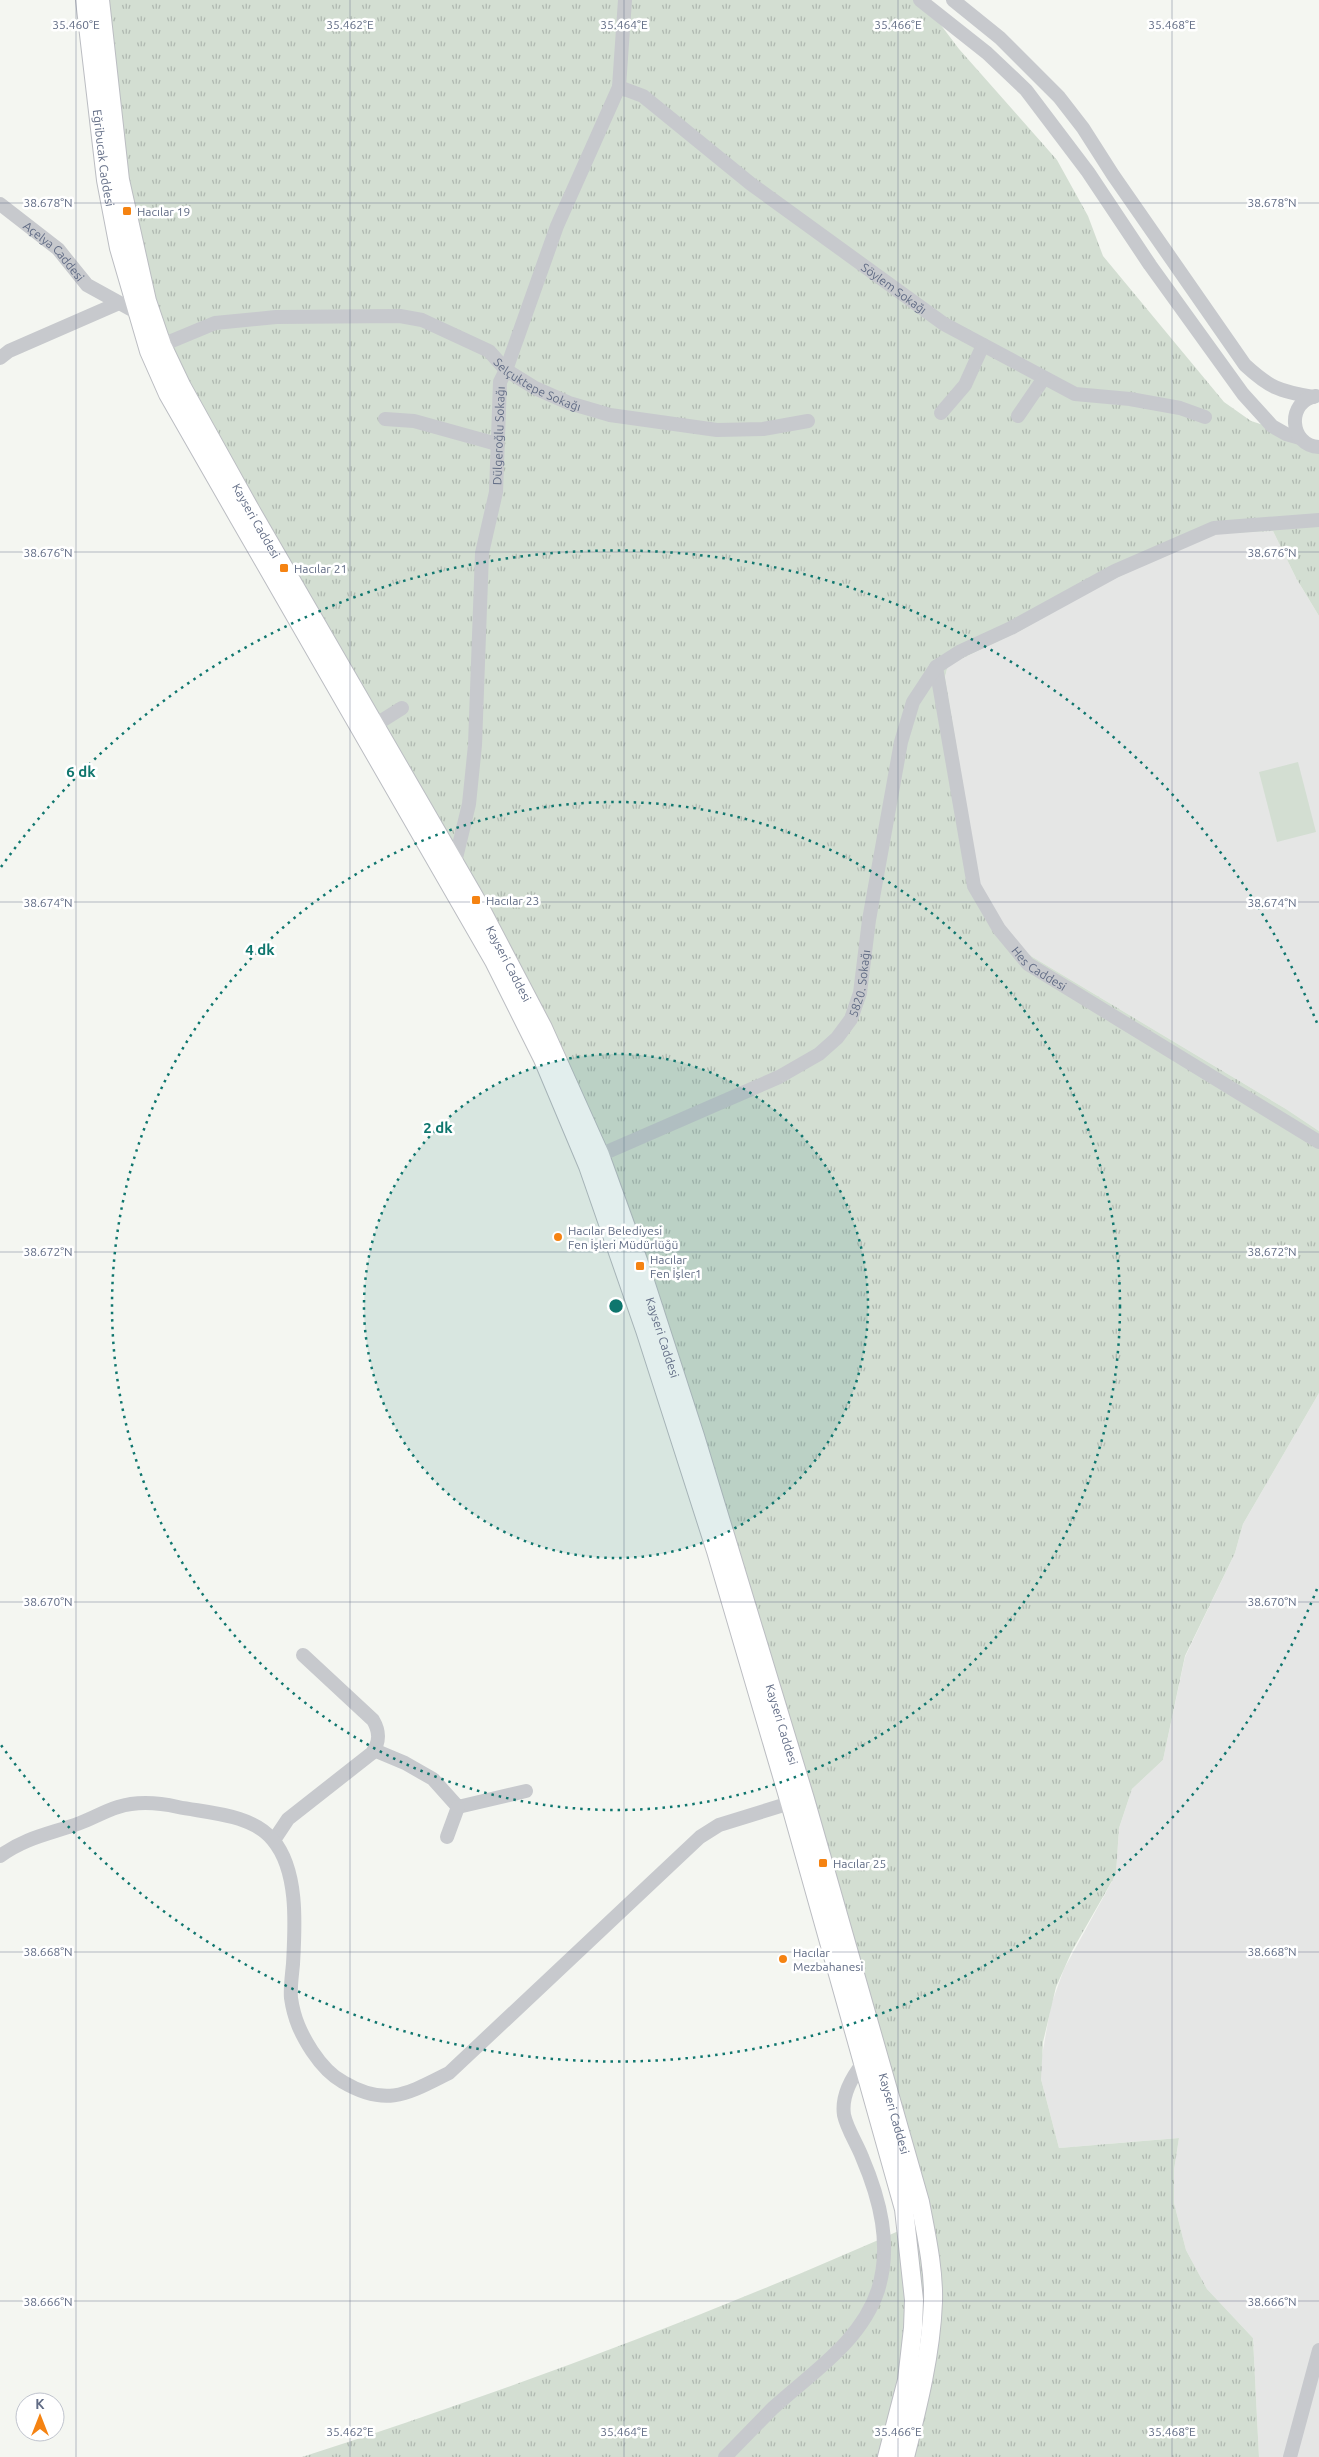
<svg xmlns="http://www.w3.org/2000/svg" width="1319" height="2457" viewBox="0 0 1319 2457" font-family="Ubuntu,sans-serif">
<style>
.built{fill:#e5e6e5}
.grass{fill:url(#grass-tufts)}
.pitch{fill:#d3ded2}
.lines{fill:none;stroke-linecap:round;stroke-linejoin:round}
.major-casing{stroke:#bbbdc2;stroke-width:20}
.minor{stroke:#c7c9cd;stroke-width:14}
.major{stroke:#fff;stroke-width:18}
.ticks{fill:none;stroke:#616c85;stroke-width:1;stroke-opacity:0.45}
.ring{fill:none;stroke:#0f766e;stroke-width:2.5;stroke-dasharray:2.5 5}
.poi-dot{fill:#f58312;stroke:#fff;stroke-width:2}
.labels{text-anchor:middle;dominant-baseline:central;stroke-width:5;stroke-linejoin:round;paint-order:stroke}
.street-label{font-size:12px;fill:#616c85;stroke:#fff}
.poi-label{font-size:12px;fill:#616c85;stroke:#fff;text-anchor:start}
.ticks-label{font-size:12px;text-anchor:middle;fill:#616c85;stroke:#fff;stroke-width:5;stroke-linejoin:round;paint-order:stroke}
.centre{fill:#0f766e;stroke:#fff;stroke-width:2.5}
.ring-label{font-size:15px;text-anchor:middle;font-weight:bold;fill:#0f766e;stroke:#fff;stroke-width:5;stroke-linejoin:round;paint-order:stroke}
</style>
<defs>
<pattern id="grass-tufts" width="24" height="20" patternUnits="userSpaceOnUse" patternTransform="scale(1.25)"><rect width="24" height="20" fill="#d3ded2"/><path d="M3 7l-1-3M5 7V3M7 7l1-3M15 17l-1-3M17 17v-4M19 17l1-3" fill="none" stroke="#afb8b0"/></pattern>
</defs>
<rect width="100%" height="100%" fill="#f4f6f1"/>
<path class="built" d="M1273,531L1296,578L1319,616V1131L1286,1109L1026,953L1004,926L980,887L945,677L948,665L1020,631L1088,591L1212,534Z
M1319,1393V2457H1259L1253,2338L1207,2289L1186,2250L1174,2203V2170L1179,2138L1059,2148L1041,2079V2061L1051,2005L1064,1969L1116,1874L1119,1828L1132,1789L1163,1760L1185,1657L1235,1553L1243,1524Z"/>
<path class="grass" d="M87,0H922L959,49L1057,160L1088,216L1103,256L1224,402L1251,421L1319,443V616L1296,578L1273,531L1212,534L1088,591L1020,631L948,665L945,677L980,887L995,914L1026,953L1286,1109L1319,1131V1393L1243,1524L1235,1553L1185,1656L1163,1760L1132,1789L1119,1828L1116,1874L1072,1951L1056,1987L1043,2042L1041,2079L1059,2148L1179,2138L1174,2170V2203L1186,2250L1207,2289L1253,2338L1259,2457H302C510,2390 713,2314 912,2225L582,1137L160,361Z"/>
<path class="pitch" d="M1298,762L1316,832L1277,842L1259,772Z"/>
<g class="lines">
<defs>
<g id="major">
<path id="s7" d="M85,0L106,180L119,248L149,351L168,394L239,518L494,961L543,1059L588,1166L645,1330L716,1551L790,1803L904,2209L914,2300L913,2328L907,2380L887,2457"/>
<path id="s8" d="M100,0L120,180L147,301L162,345L182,387L251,511L476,900L543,1028L600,1155L640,1266L695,1436L805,1799L920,2202C926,2234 934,2269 933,2302C931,2354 918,2406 905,2457"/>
</g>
</defs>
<use href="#major" class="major-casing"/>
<g class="minor">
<path d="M920,0L987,53L1026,90L1088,172L1150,265L1243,394L1272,426L1286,434L1300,438"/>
<path d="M953,0L1000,38L1059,97L1083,128L1113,175L1245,365C1270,388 1279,391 1313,397"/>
<path id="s1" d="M619,87L643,96L751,184L944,324L1075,394L1130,399L1180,408L1205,417"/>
<path id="s2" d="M0,204L58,249L87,285L136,312"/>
<path id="s3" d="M162,345L215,323L276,317L400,316L422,320L489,351L506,370L535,388L569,403L610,415L717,430L763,429L808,421"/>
<path d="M0,358L9,351L119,303"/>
<path d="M1316,396C1286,401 1289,446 1319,447"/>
<path d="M941,413L965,385L983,345"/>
<path d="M1018,416L1044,378"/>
<path d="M385,419L414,421L497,444"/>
<path id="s4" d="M936,667L974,886L999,929L1028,964L1319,1142"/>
<path d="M375,725L402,708"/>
<path id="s5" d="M455,862L469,804L475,745L482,553L496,492L500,382L506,370L557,226L619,87L625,0"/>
<path id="s6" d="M600,1155L779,1077L819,1054L837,1038L851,1019L860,993L869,920L901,742L913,702L936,667L961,651L1011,628L1115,571L1214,528L1319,520"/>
<path d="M374,1750L405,1763L433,1779L458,1807L526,1791"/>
<path d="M447,1837L458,1807"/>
<path d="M274,1840L288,1819L372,1753C380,1742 380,1732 373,1720L303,1655"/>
<path d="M0,1856C26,1837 50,1834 80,1823C93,1818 105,1811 118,1807C137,1801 160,1803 178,1807C208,1813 252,1814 273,1840C299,1871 295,1927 293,1964C292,1975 290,1988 291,1998C294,2019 301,2034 312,2051C320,2063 330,2075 343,2082C387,2108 409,2093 449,2073L700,1837L719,1825L790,1803"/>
<path d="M725,2457C741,2441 757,2424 773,2408C811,2373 861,2342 878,2290C892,2245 880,2199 862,2157C857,2144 847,2129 844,2115C841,2095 852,2077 863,2063"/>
<path d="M1290,2457L1319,2350"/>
</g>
<use href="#major" class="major"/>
</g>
<path class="ticks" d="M76,0V2457M350,0V2457M624,0V2457M898,0V2457M1172,0V2457M0,203H1319M0,552H1319M0,902H1319M0,1252H1319M0,1602H1319M0,1952H1319M0,2301H1319"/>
<circle cx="616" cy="1306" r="252" fill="#0f766e" fill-opacity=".12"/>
<g class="ring">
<circle cx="616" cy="1306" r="252"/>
<circle cx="616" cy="1306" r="504"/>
<path d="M1317 1589A756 756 0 0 1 1 1745M1 867A756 756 0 0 1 1317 1023"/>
</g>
<g class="poi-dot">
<rect x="122" y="206" width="10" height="10" rx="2.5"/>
<rect x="279" y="563" width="10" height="10" rx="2.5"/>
<rect x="471" y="895" width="10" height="10" rx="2.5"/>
<circle cx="558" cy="1237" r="5"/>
<rect x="635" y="1261" width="10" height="10" rx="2.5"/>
<rect x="818" y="1858" width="10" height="10" rx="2.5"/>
<circle cx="783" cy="1959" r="5"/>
</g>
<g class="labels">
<g class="street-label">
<text stroke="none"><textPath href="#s7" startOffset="159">Eğribucak Caddesi</textPath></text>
<text stroke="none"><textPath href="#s2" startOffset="72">Açelya Caddesi</textPath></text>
<text stroke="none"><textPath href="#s1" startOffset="342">Söylem Sokağı</textPath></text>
<text stroke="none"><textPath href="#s3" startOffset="399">Selçuktepe Sokağı</textPath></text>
<text stroke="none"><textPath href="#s5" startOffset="430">Dülgeroğlu Sokağı</textPath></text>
<text stroke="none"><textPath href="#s8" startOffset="551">Kayseri Caddesi</textPath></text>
<text stroke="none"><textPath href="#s8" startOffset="1061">Kayseri Caddesi</textPath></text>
<text stroke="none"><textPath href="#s4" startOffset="329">Hes Caddesi</textPath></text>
<text stroke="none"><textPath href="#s6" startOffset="326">5820. Sokağı</textPath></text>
<text stroke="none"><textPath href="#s8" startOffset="1466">Kayseri Caddesi</textPath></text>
<text stroke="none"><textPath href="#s8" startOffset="1871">Kayseri Caddesi</textPath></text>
<text stroke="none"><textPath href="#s8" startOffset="2276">Kayseri Caddesi</textPath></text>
</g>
<g class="poi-label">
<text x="137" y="211">Hacılar 19</text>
<text x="294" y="568">Hacılar 21</text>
<text x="486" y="900">Hacılar 23</text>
<text x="568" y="1230">Hacılar Belediyesi<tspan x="568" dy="14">Fen İşleri Müdürlüğü</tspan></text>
<text x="650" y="1259">Hacılar<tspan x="650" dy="14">Fen İşler1</tspan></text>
<text x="833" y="1863">Hacılar 25</text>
<text x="793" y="1952">Hacılar<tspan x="793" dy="14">Mezbahanesi</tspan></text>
</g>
</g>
<g class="ticks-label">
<text x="76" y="29">35.460°E</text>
<text x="350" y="29">35.462°E</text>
<text x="624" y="29">35.464°E</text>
<text x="898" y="29">35.466°E</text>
<text x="1172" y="29">35.468°E</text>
<text x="48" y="207">38.678°N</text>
<text x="1272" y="207">38.678°N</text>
<text x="48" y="557">38.676°N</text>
<text x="1272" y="557">38.676°N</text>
<text x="48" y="907">38.674°N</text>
<text x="1272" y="907">38.674°N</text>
<text x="48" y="1256">38.672°N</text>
<text x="1272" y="1256">38.672°N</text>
<text x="48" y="1606">38.670°N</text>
<text x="1272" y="1606">38.670°N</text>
<text x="48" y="1956">38.668°N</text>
<text x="1272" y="1956">38.668°N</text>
<text x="48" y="2306">38.666°N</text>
<text x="1272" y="2306">38.666°N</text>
<text x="350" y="2436">35.462°E</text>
<text x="624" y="2436">35.464°E</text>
<text x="898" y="2436">35.466°E</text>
<text x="1172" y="2436">35.468°E</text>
</g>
<circle cx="616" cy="1306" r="8" class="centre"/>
<g class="ring-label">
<text x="81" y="777">6 dk</text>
<text x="260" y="955">4 dk</text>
<text x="438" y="1133">2 dk</text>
</g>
<g transform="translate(40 2417)"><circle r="24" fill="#ffffff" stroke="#c0c4ce"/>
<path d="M0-4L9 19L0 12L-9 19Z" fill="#f58312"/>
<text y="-8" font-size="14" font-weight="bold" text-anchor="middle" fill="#616c85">K</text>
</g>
</svg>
